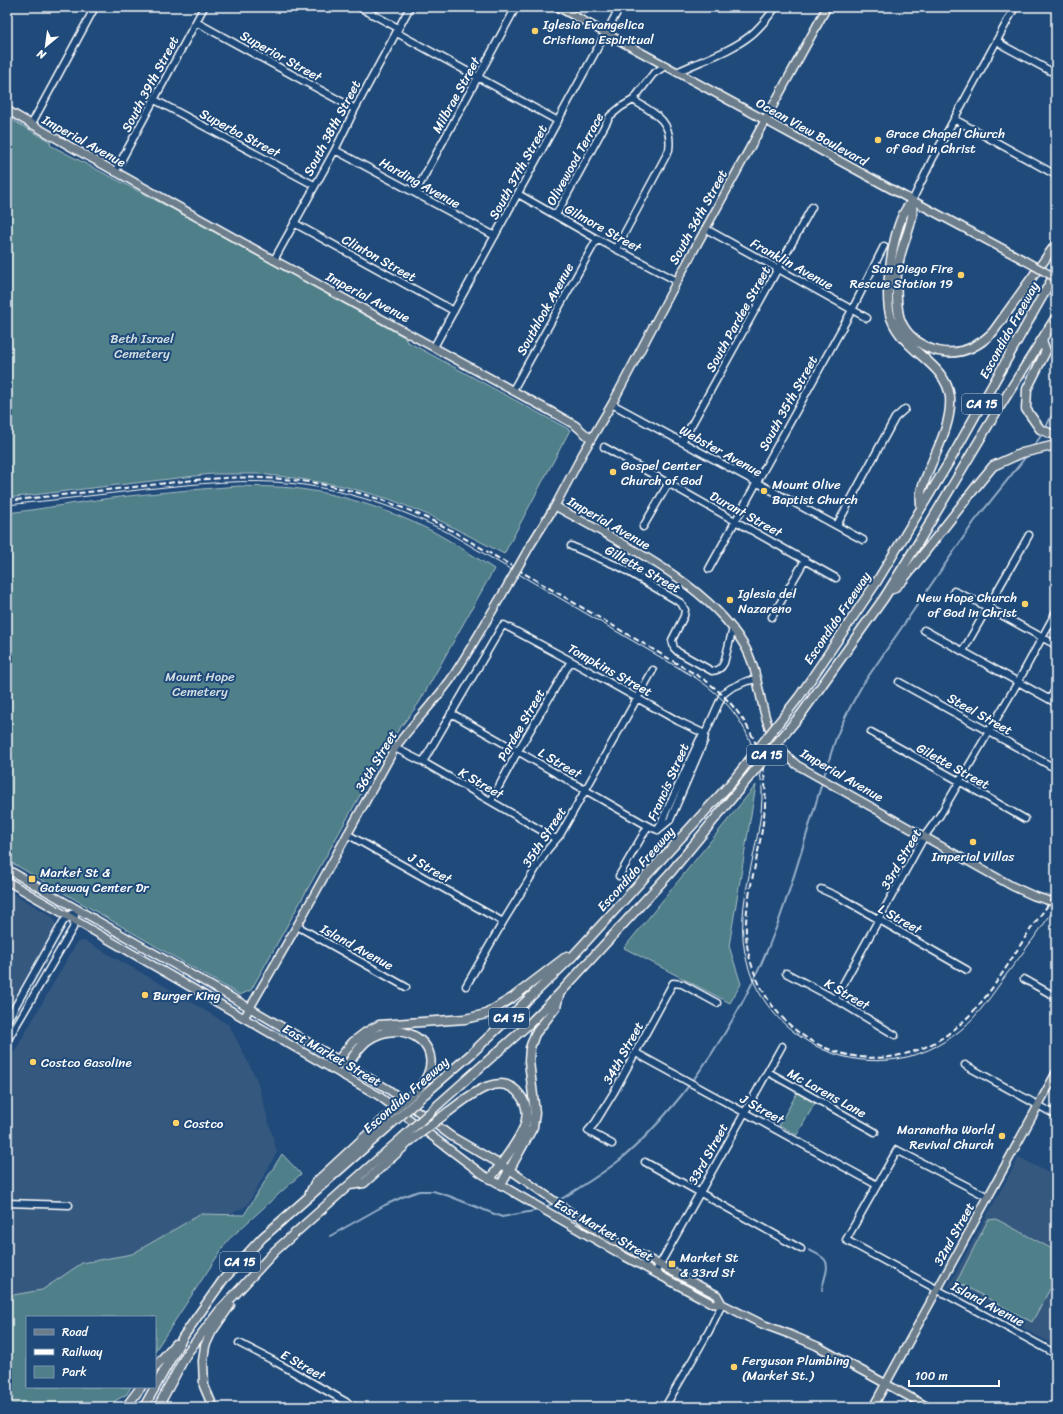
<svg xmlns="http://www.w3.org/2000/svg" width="1063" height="1414" viewBox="0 0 1063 1414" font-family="Sriracha,sans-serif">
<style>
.built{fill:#36587f}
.green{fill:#507f89;stroke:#a8bfc4}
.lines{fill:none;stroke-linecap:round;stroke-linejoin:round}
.stream{stroke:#97afca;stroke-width:2}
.minor-casing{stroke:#fff;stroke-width:9}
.major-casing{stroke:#fff;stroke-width:10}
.highway-casing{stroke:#fff;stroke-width:11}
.minor{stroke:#1f4a7a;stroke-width:6}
.major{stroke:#6c7d8b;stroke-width:7}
.highway{stroke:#6c7d8b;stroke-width:8}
.tram{stroke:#fff;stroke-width:1}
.rail{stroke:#fff;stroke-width:2;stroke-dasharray:6 3;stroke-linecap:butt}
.major-bridge-casing{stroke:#fff;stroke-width:10;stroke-linecap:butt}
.highway-bridge-casing{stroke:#fff;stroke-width:11;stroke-linecap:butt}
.major-bridge{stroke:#6c7d8b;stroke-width:7}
.highway-bridge{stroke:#6c7d8b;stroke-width:8}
.poi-dot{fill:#ffd166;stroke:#1f4a7a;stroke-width:1.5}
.labels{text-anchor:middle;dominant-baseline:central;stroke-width:4;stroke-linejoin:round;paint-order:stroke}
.shield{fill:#1f4a7a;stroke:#bcc9d7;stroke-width:1}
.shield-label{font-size:12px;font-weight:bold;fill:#fff}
.poi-label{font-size:13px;fill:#fff;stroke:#1f4a7a;text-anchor:start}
.street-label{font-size:13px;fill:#fff;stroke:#1f4a7a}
.park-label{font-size:13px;fill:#d3dfe2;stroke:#1f4a7a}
</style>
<rect width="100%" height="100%" fill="#1f4a7a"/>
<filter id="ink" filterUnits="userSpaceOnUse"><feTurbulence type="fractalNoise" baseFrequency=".025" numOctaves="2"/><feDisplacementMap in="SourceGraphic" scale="8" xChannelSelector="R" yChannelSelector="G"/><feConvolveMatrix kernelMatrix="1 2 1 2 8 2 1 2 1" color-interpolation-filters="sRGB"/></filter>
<g filter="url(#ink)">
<path class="built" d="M7,890L53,917L56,925L7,1010Z
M85,941L161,984L229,1025L257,1080L277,1152L248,1204L246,1206L231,1214H201L132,1254L82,1263L42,1290L7,1296V1065L77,942Z
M1019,1157L1056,1177V1346L948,1287Z"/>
<path class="green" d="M7,117L51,142L50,145L182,214L406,338V341L570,430L504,554L431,516L389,499L343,486L294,478L259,474H212L7,498Z
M239,486C259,487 280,486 300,489C346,495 392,511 434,532C454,543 474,556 494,569L419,703L391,740L251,990L240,995L7,860V513C35,510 62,505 89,501C139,494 189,490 239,486Z
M756,785L729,946L741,984L730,1003L624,948Z
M797,1093L815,1103L797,1135L779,1125Z
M282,1154L301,1174L228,1240L155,1351V1317H27V1387H131L127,1394L105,1407H7V1296L42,1290L82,1263L132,1254L201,1214L244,1215Z
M996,1219L1056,1251V1278L1032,1322L957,1282V1281L988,1220Z"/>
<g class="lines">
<path class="stream" d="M1045,429L1056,407
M1033,447L1043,433
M558,1201C579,1188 601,1175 621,1159C643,1141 663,1118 681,1096C722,1044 755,985 778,923C800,863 815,802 835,741C842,721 852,703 863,684L974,522L1028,454
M545,1207L554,1203
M330,1236L385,1205L405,1196L419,1191H433L449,1196L502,1217L539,1210
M809,1250C823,1257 831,1259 825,1277C824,1282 822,1285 822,1290
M196,1407L197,1406"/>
<defs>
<path id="minor" d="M359,7L398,28
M196,22L355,109
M397,33L558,121
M997,40L1004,46L1056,74
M677,72C702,60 730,52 751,35C761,27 768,17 776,7
M155,100L314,185
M954,119L1056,175
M31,125L95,7
M335,150L495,236
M115,172L204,7
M415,193L516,7
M518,194L597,239L677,281
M912,201L933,158L1015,7
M556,215L610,116L621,107L633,100L653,74L665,66
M294,223L454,311
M706,229L867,318
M616,249L669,150C673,121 655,113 633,100
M274,260L335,150L355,109L410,7
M434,347L620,7
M513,390L597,239
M612,404L863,540
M682,442L812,207
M604,447L836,578
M837,525L895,418L905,409
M643,527L668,484
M571,546L620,567L681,603L685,610L684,616L672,640L674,648L678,652L712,671C718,671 721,669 724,663L733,628
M709,569L852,310L884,246
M954,591L974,600L1056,645
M772,617L805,560
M924,630L1056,703
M963,651L1029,535
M899,682L1051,766
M1050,699L1056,688
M451,713L648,826L658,830
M871,732L959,781L1025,819
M395,748L423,762L556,839
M423,762L501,628L504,625L571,661L678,721L705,734
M491,801L518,751L571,661
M659,827L700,739L705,734
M658,830L670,820L704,741L705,734L723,694L731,688L747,681L757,679
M347,834L503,922
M619,876L648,826
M821,889L841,898L967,970
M297,926L406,987
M786,973L835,999L895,1035
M1024,979L1056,997
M466,986L503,922L548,849L560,835L653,670
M835,999L924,837L940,815L1018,682L1056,612
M7,1021L63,922L71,914
M7,1041L73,928L76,909
M636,1053L877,1185
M965,1065L1056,1115
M768,1072L875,1132
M612,1144L588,1131L595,1123L614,1092L673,983L682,984L717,1003
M645,1162L801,1249
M988,1197L897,1150L846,1240L1056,1354
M7,1203L69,1205
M655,1273L782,1046
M239,1343L274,1361L355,1407
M665,1407L709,1331L722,1304"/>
<path id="major" d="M558,7L904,196L1022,259
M7,110L73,148L274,260L552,412L575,425L591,439
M555,506C617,541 707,582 744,645C762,675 758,716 778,745C783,753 790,759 797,765L1012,886L1034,896L1056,903
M530,546L555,506L583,453L612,404L677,281L827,7
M7,869L250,1008L388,1089L451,1136L510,1170L605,1236L717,1295L722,1304
M7,881L379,1096L482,1174L622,1255L713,1304H722L762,1324L789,1334L817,1346L928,1407
M244,1018L297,926L395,748C412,724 434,703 451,679C469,652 485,623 502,595
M873,1407L1056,1073"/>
<path id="highway" d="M912,201C912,206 913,211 912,216C910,230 903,243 900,257C896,271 896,285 897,299C898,314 899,323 910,335C918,343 928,349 938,351C960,356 978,347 993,332L1056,244
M912,201C910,204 907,207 905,211C893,232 883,294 891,318C894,326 900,335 906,341C921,358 947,371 950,397C952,423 937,449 928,472C926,478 922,486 921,492C920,497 921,502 921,507
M1042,340L1046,351L1027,389L1026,409L1040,429L1056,436
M893,589L902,581L979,483L993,466L1022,453L1056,445
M799,697L876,583L952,457L1056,272
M802,713L884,598L918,543L992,419L1056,317
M333,1069L338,1060L353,1042L366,1032L379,1025L465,1019L486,1014L512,998L567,956
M342,1074C349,1063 357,1048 368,1040C405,1014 453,1050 419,1088
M426,1093L471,1054L571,958L732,782
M439,1104L529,1024L559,994L671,872L732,798
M448,1112C467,1098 500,1068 520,1095C527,1104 528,1114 525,1124C521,1139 500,1165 490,1179
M350,1185L364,1183L410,1141
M501,1185L533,1127L535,1113L529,1061L530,1048L535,1034L556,1007L559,995
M310,1193L315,1183L381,1122
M155,1367L175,1344
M126,1407L141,1387
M144,1407L183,1337L223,1280L262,1238L388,1127
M158,1407L187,1353L220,1310L240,1289L275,1251L403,1137
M213,1407L204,1386L203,1361L205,1346L211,1333L230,1305"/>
</defs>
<use href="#minor" class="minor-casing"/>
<use href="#major" class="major-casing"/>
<use href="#highway" class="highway-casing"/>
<use href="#minor" class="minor"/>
<use href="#major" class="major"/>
<use href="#highway" class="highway"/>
<path class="tram" d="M7,505C53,500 100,495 146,489C196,484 247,478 297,484C350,491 399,508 447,532L696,678C724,697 744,720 754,752C758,763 761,775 762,787C764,846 731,903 747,962C756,998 782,1028 814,1045C862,1071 921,1064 962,1029C979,1014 993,994 1006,975C1023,953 1040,930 1056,907"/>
<path class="rail" d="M7,501C52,496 97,491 143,486C183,481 223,476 263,478C329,480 391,499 449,529L705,680C746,711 769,754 765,806C763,829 758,852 753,875C748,900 743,925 748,951C756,989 780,1024 815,1043C838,1055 864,1060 889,1057C960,1048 992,990 1026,936C1036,921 1046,908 1056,894"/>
<defs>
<path id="major-bridge" d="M1022,259L1056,278
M502,595L530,546"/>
<path id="highway-bridge" d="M732,782L799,697
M732,798L802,713
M381,1122L419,1088
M388,1127L426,1093
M403,1137L439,1104
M410,1141L448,1112"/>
</defs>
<use href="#major-bridge" class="major-bridge-casing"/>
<use href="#highway-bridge" class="highway-bridge-casing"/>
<use href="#major-bridge" class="major-bridge"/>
<use href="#highway-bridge" class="highway-bridge"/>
</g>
</g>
<g class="poi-dot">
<circle cx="535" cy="31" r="4"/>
<circle cx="878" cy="140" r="4"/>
<circle cx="961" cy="275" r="4"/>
<circle cx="613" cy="472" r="4"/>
<circle cx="764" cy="491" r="4"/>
<circle cx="730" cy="600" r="4"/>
<circle cx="1025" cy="604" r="4"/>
<circle cx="973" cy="842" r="4"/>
<rect x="28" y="875" width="8" height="8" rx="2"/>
<circle cx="145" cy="995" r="4"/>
<circle cx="33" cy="1062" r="4"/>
<circle cx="176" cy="1123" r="4"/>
<circle cx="1002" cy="1136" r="4"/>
<rect x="668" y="1260" width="8" height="8" rx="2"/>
<circle cx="734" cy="1367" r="4"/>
</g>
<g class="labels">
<g class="shield">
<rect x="962" y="394" width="40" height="20" rx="3"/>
<rect x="747" y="745" width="40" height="20" rx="3"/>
<rect x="489" y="1008" width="40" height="20" rx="3"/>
<rect x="220" y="1252" width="40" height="20" rx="3"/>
</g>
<g class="shield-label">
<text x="982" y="404">CA 15</text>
<text x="767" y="755">CA 15</text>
<text x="509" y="1018">CA 15</text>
<text x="240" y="1262">CA 15</text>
</g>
<g class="poi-label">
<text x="543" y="24">Iglesia Evangelica<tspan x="543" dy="15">Cristiana Espiritual</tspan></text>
<text x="886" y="133">Grace Chapel Church<tspan x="886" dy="15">of God in Christ</tspan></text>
<text x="953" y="268" text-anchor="end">San Diego Fire<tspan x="953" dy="15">Rescue Station 19</tspan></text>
<text x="621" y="465">Gospel Center<tspan x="621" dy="15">Church of God</tspan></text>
<text x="772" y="484">Mount Olive<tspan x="772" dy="15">Baptist Church</tspan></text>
<text x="738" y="593">Iglesia del<tspan x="738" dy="15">Nazareno</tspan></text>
<text x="1017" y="597" text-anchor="end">New Hope Church<tspan x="1017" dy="15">of God in Christ</tspan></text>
<text x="973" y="856" text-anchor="middle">Imperial Villas</text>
<text x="40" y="872">Market St &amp;<tspan x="40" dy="15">Gateway Center Dr</tspan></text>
<text x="153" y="995">Burger King</text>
<text x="41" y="1062">Costco Gasoline</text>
<text x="184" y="1123">Costco</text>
<text x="994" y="1129" text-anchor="end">Maranatha World<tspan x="994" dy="15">Revival Church</tspan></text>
<text x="680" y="1257">Market St<tspan x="680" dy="15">&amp; 33rd St</tspan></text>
<text x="742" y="1360">Ferguson Plumbing<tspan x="742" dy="15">(Market St.)</tspan></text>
</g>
<g class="street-label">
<text transform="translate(281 56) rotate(29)">Superior Street</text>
<text transform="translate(150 84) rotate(-62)">South 39th Street</text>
<text transform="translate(456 95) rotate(-61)">Milbrae Street</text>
<text transform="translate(332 128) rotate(-62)">South 38th Street</text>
<text transform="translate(812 132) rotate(29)">Ocean View Boulevard</text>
<text transform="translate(240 133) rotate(28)">Superba Street</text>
<text transform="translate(84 141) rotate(29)">Imperial Avenue</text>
<text transform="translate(575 159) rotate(-61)">Olivewood Terrace</text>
<text transform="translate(518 172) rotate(-61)">South 37th Street</text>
<text transform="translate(420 183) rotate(29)">Harding Avenue</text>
<text transform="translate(698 217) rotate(-61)">South 36th Street</text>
<text transform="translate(603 228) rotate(29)">Gilmore Street</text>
<text transform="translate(379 258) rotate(29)">Clinton Street</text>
<text transform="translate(792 264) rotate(29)">Franklin Avenue</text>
<text transform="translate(368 297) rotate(28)">Imperial Avenue</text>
<text transform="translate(545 309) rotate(-61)">Southlook Avenue</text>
<text transform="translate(738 319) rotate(-61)">South Pardee Street</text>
<text transform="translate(1009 330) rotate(-61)">Escondido Freeway</text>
<text transform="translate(788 403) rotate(-61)">South 35th Street</text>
<text transform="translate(721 451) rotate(29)">Webster Avenue</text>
<text transform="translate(746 514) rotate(29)">Durant Street</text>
<text transform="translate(609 523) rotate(30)">Imperial Avenue</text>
<text transform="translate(643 569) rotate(29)">Gillette Street</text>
<text transform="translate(837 618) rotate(-56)">Escondido Freeway</text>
<text transform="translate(610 670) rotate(29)">Tompkins Street</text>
<text transform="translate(980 714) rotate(29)">Steel Street</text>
<text transform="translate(521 725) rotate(-60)">Pardee Street</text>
<text transform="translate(376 761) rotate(-59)">36th Street</text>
<text transform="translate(560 763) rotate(30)">L Street</text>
<text transform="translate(953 766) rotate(29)">Gilette Street</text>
<text transform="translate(842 775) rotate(30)">Imperial Avenue</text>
<text transform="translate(668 782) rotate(-66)">Francis Street</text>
<text transform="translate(481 783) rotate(30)">K Street</text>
<text transform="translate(544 837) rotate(-57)">35th Street</text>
<text transform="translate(901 859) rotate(-60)">33rd Street</text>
<text transform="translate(430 868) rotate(30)">J Street</text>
<text transform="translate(636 869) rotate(-48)">Escondido Freeway</text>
<text transform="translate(900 919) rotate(29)">L Street</text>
<text transform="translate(357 947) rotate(29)">Island Avenue</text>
<text transform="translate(847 994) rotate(30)">K Street</text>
<text transform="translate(623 1053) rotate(-61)">34th Street</text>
<text transform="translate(332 1055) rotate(30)">East Market Street</text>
<text transform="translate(827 1093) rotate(29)">Mc Larens Lane</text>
<text transform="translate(406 1095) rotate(-41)">Escondido Freeway</text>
<text transform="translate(762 1109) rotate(29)">J Street</text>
<text transform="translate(708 1154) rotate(-61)">33rd Street</text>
<text transform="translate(604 1230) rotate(30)">East Market Street</text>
<text transform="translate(954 1234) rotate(-61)">32nd Street</text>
<text transform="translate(988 1304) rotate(28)">Island Avenue</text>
<text transform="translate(303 1365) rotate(29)">E Street</text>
</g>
<g class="park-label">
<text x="142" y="338">Beth Israel<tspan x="142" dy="15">Cemetery</tspan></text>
<text x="200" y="676">Mount Hope<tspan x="200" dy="15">Cemetery</tspan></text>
</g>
</g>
<rect width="1063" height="1414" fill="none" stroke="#1f4a7a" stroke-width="24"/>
<rect x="12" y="12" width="1039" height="1390" fill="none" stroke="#fff" stroke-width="1.5" filter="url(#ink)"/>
<rect x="26" y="1316" width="130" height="72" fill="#1f4a7a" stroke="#7992af"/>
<rect x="34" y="1329" width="20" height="6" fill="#6c7d8b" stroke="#7992af"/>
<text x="62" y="1336" font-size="12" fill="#ffffff">Road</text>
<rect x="34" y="1349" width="20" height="6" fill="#ffffff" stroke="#7992af"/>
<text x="62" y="1356" font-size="12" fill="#ffffff">Railway</text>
<rect x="34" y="1366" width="20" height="12" fill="#507f89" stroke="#7992af"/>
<text x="62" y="1376" font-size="12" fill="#ffffff">Park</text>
<g transform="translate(46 46) rotate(209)" stroke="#1f4a7a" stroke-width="3" paint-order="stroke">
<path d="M0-3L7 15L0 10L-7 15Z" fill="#ffffff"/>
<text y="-6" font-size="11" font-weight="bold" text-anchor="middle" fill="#ffffff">N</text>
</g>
<path d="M909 1380v6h90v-6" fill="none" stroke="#ffffff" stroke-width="2"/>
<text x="915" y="1380" font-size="12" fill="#ffffff" stroke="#1f4a7a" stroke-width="3" paint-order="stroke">100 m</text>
</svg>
